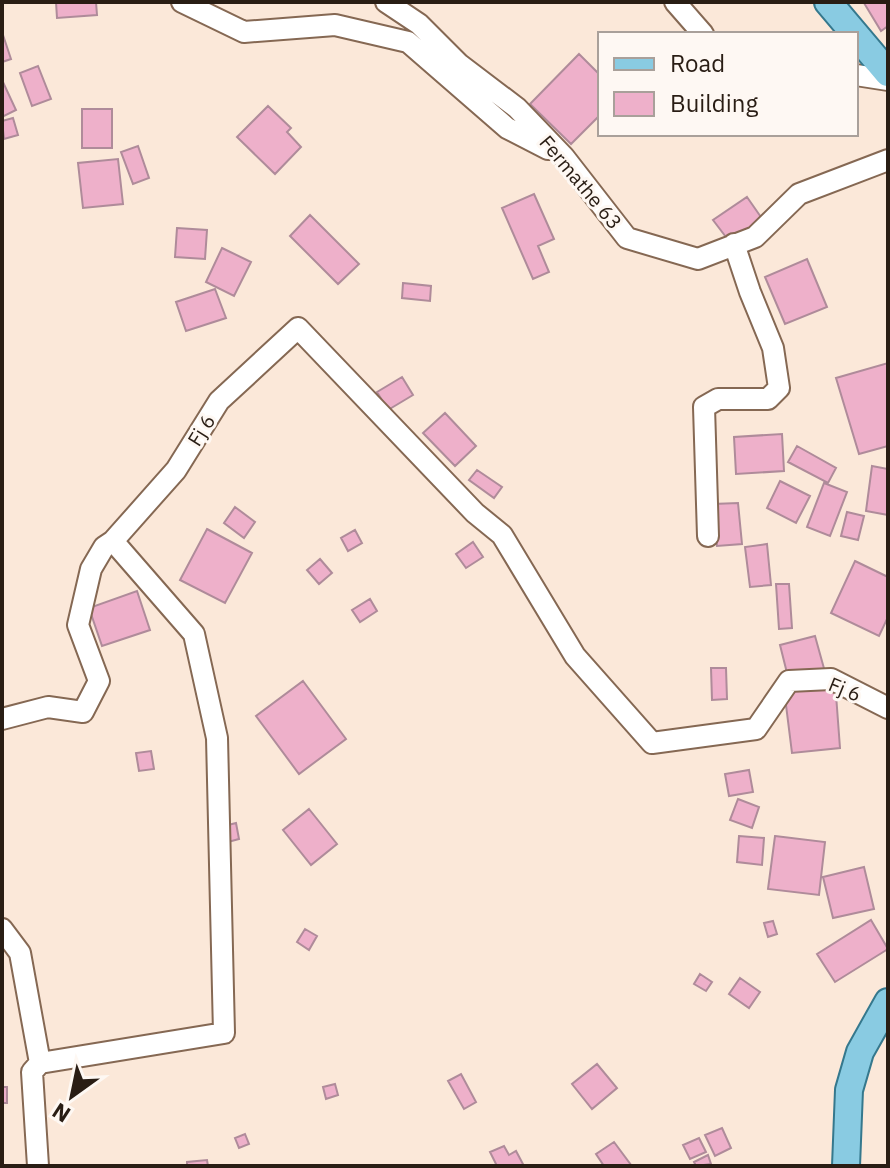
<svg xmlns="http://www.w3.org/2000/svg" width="890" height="1168" viewBox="0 0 890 1168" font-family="'IBM Plex Sans',sans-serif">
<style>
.building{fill:#eeb0ca;stroke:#af8b9a;stroke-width:2}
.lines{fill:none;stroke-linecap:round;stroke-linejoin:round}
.minor-casing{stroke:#856853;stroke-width:24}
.major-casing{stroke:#35788d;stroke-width:30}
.minor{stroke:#fff;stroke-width:20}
.major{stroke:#89cbe2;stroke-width:26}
.labels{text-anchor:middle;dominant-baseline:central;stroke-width:6;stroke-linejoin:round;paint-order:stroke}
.street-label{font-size:20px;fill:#291d14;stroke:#fef8f3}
</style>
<rect width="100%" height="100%" fill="#fbe8d9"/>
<path class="building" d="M56,2H96L97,15L57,18Z
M866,2H888V26L881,31L864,3Z
M2,32L11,59L2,62Z
M579,54L600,75V115L571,144L530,104Z
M38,66L51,99L32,106L20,73Z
M2,80L16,110L2,117Z
M268,106L291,128L287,132L301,147L275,174L237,137Z
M82,109H112V148H82Z
M13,118L18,135L4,139L2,121Z
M138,146L149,178L133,184L121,152Z
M118,159L123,204L83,208L78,163Z
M534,194L554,239L538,246L549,272L533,279L502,208Z
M747,197L763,220L729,241L713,220Z
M310,215L359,264L338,284L290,236Z
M177,228L207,230L205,259L175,257Z
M222,248L251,262L234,296L206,282Z
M807,259L827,307L785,324L765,277Z
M403,283L431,286L430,301L402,298Z
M215,289L226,318L186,331L176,302Z
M888,363V446L859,454L836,378Z
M402,377L413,395L388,410L377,392Z
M445,413L476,446L455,466L423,433Z
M782,434L784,471L736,474L734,437Z
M797,446L836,468L828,483L788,462Z
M872,466L888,469V515L866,511Z
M477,470L502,487L494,498L469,480Z
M780,481L810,496L796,523L767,508Z
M824,483L847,492L830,536L807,527Z
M738,503L742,544L717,546L713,504Z
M235,507L255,522L244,538L224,523Z
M847,512L864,516L858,540L841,536Z
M207,529L252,553L225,603L180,580Z
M355,530L362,543L348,551L341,538Z
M473,542L483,557L466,568L456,554Z
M767,544L771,585L750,587L745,547Z
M320,559L332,573L319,584L307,570Z
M855,561L888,577V617L879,636L831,613Z
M776,584H789L792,628L779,629Z
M137,591L150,630L102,646L89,608Z
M370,599L377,611L360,622L352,610Z
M815,636L825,672L789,681L780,645Z
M711,668H726L727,699L712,700Z
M303,681L346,739L299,774L256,716Z
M835,681L840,748L792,753L784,689Z
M151,751L154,769L139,771L136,753Z
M749,770L753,792L729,796L725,774Z
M738,799L759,807L752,828L730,820Z
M309,809L337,844L311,865L283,830Z
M236,823L239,839L228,842L224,826Z
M739,836L764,838L762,865L737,862Z
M775,836L825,842L819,895L768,889Z
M864,867L874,909L833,918L823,877Z
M871,920L888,949L835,982L817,954Z
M773,921L777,934L768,937L764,923Z
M305,929L317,936L309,950L297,942Z
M700,974L712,982L706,991L694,984Z
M740,978L760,992L749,1008L729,994Z
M597,1064L617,1088L592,1109L572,1084Z
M461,1074L476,1102L464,1109L448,1081Z
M335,1084L338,1095L326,1099L323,1087Z
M2,1087H7V1103H2Z
M722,1128L731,1148L715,1156L705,1135Z
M245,1134L249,1144L239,1148L235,1138Z
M699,1138L706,1152L690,1159L683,1145Z
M614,1142L631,1165L629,1166H604L596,1154Z
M504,1146L509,1155L516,1151L524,1166H497L490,1152Z
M708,1155L711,1164L696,1166L694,1162Z
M207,1160L208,1166H187V1162Z"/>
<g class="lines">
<defs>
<path id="minor" d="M182,2L244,32L335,25L408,42L507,128L548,149
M386,2L419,24L459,64L517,108L564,157L627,238L698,259L755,237L799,194L888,160
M675,2L703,34
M856,75L888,80
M708,536L704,407L718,399H768L779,388L773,348L750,292L734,244
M2,719L48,707L83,712L99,681L78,625L91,569L104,547L113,541L176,470L219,401L298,328L475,513L502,535L575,656L652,743L756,729L789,681L831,679L888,708
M2,929L20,953L40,1063
M38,1166L32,1072L40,1063L224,1033L217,738L194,634L113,541"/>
<path id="major" d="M828,2L888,73
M846,1166L849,1090L860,1052L888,1002"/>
</defs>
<use href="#minor" class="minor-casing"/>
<use href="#major" class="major-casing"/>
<use href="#minor" class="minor"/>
<use href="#major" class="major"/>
</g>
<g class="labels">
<g class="street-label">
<text transform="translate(581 182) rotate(50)">Fermathe 63</text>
<text transform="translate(201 430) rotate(-58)">Fj 6</text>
<text transform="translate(845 689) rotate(22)">Fj 6</text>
</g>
</g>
<rect width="890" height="1168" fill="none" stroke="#291d14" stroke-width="8"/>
<rect x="598" y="32" width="260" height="104" fill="#fef8f3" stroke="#a9a09a" stroke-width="2"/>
<rect x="614" y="58" width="40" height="12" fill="#89cbe2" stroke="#a9a09a" stroke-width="2"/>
<text x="670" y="72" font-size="24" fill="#291d14">Road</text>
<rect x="614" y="92" width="40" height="24" fill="#eeb0ca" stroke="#a9a09a" stroke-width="2"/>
<text x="670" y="112" font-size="24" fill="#291d14">Building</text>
<g transform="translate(72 1096) rotate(213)" stroke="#fef8f3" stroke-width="6" paint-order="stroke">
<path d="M0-6L14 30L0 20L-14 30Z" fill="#291d14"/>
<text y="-12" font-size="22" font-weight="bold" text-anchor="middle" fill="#291d14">N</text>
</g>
</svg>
